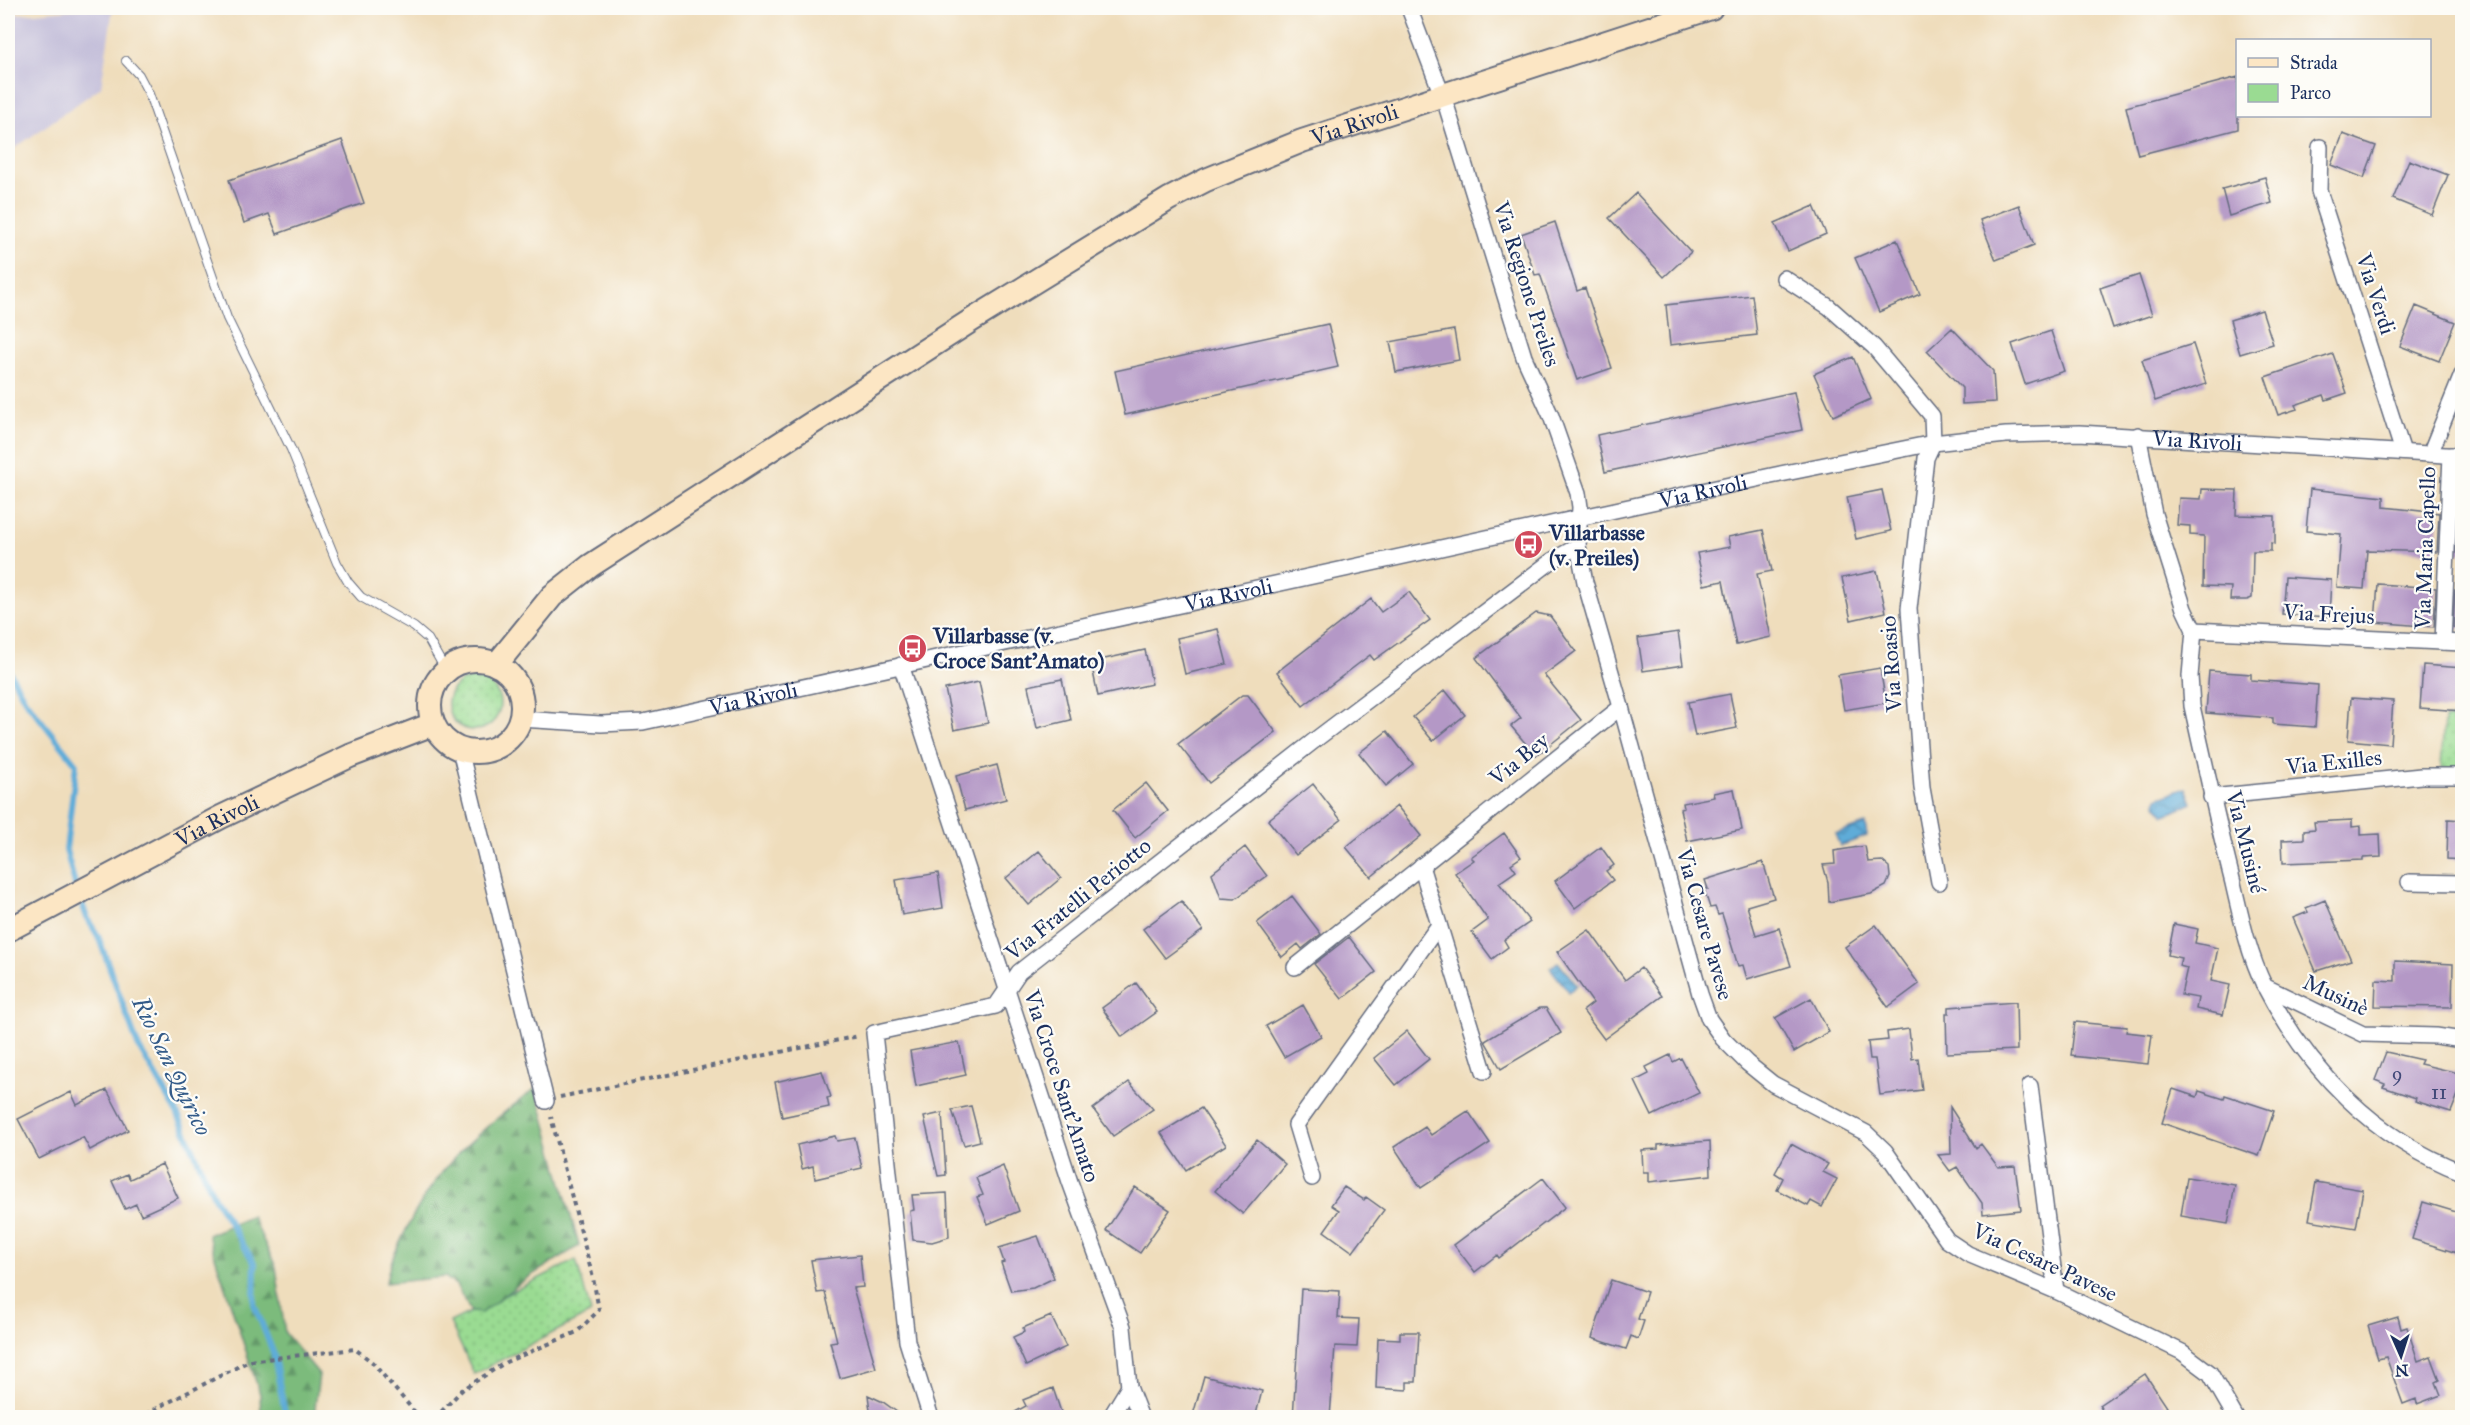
<svg xmlns="http://www.w3.org/2000/svg" width="2470" height="1425" viewBox="0 0 2470 1425" font-family="'IM FELL Great Primer',serif">
<style>
.industrial{fill:#c5c0da}
.green{fill:url(#green-dots);stroke:#5a8578;stroke-width:1.5}
.forest{fill:url(#forest-firs);stroke:#4b756d;stroke-width:1.5}
.water{fill:url(#water-waves);stroke:#3d6e9b;stroke-width:1.5}
.lines{fill:none;stroke-linecap:round;stroke-linejoin:round}
.stream{stroke:#5facd8;stroke-width:6}
.building{fill:#b498c6}
.lane-casing{stroke:#656c7f;stroke-width:10}
.street-casing{stroke:#656c7f;stroke-width:18}
.secondary-casing{stroke:#656c7f;stroke-width:26}
.path{stroke:#656c7f;stroke-width:4;stroke-dasharray:4.5 4.5;stroke-linecap:butt}
.lane{stroke:#fff;stroke-width:8}
.street{stroke:#fff;stroke-width:15}
.secondary{stroke:#fce6c4;stroke-width:22}
.labels{text-anchor:middle;dominant-baseline:central;stroke-width:4.5;stroke-linejoin:round;paint-order:stroke}
.number-label{font-size:20px;fill:#414978}
.street-label{font-size:22px;fill:#1b2f5e;stroke:#fdfcf7}
.poi-label{font-size:22px;font-weight:bold;fill:#1b2f5e;stroke:#fdfcf7;text-anchor:start}
.water-label{font-size:24px;font-style:italic;fill:#335b89;stroke:#fdfcf7}
</style>
<defs>
<pattern id="green-dots" width="8" height="8" patternUnits="userSpaceOnUse" patternTransform="scale(1.5)"><rect width="8" height="8" fill="#9adb92"/><path d="M2 2h.1M6 6h.1" fill="none" stroke="#84bc80" stroke-width="1.8" stroke-linecap="round"/></pattern>
<pattern id="forest-firs" width="22" height="20" patternUnits="userSpaceOnUse" patternTransform="scale(1.5)"><rect width="22" height="20" fill="#7bbb7c"/><path d="M5 1l3.5 6h-7zM16 11l3.5 6h-7z" fill="#649869"/></pattern>
<pattern id="water-waves" width="16" height="10" patternUnits="userSpaceOnUse" patternTransform="scale(1.5)"><rect width="16" height="10" fill="#5facd8"/><path d="M0 5q4-4 8 0t8 0" fill="none" stroke="#4e8cb2"/></pattern>
</defs>
<rect width="100%" height="100%" fill="#fdfcf7"/>
<filter id="ink" filterUnits="userSpaceOnUse"><feTurbulence type="fractalNoise" baseFrequency=".0167" numOctaves="2"/><feDisplacementMap in="SourceGraphic" scale="12" xChannelSelector="R" yChannelSelector="G"/><feConvolveMatrix kernelMatrix="1 2 1 2 8 2 1 2 1" color-interpolation-filters="sRGB"/></filter>
<filter id="wash" filterUnits="userSpaceOnUse"><feTurbulence type="fractalNoise" baseFrequency=".008" numOctaves="4" result="noise"/><feDisplacementMap in="SourceGraphic" scale="24" xChannelSelector="R" yChannelSelector="G"/><feGaussianBlur stdDeviation="1.35" result="paint"/><feColorMatrix in="noise" values="0 0 0 0 0 0 0 0 0 0 0 0 0 0 0 0 0 1.4 0 .05"/><feComposite in="paint" operator="in"/></filter>
<g filter="url(#wash)">
<rect width="100%" height="100%" fill="#efddbc"/>
<path class="industrial" d="M94,8H113L101,87L8,153V15Z"/>
<path class="green" d="M448 704a26 26 0 1 1 52 0a26 26 0 1 1-52 0Z
M2444,719L2462,720V769L2441,768Z
M576,1260L591,1313L474,1374L450,1322Z"/>
<path class="forest" d="M536,1088L579,1246L527,1278L481,1313L471,1312L456,1285L445,1277L386,1283C388,1266 396,1251 403,1236C436,1166 476,1133 536,1088Z
M252,1216L276,1267L285,1333L319,1374L314,1417H261L260,1394L208,1235Z"/>
<path class="water" d="M2186,788L2192,803L2165,815L2156,804L2157,798Z
M1865,824L1867,836L1840,846L1835,834Z
M1558,962L1577,985L1569,992L1550,968Z"/>
<g class="lines">
<path class="stream" d="M8,669L25,700L76,764L66,850L76,888
M80,897L87,918L98,936L138,1046L176,1110L214,1197L255,1264L254,1304L273,1352L286,1418"/>
</g>
<g id="blocks">
<path class="building" d="M2238,77V129L2138,155L2126,107Z
M2343,134L2376,146L2364,178L2331,165Z
M342,140L364,203L277,234L269,214L244,223L229,180Z
M2409,160L2448,175L2432,215L2393,199Z
M2265,177L2272,203L2229,216L2222,189Z
M1636,193L1691,252L1664,277L1609,218Z
M2019,205L2034,245L1996,260L1980,220Z
M1814,206L1826,234L1788,251L1775,223Z
M1555,222L1577,291L1585,288L1612,368L1577,380L1540,274L1535,275L1521,234Z
M1897,240L1920,294L1879,312L1855,258Z
M2139,275L2152,315L2113,328L2100,288Z
M1752,295L1757,335L1670,345L1666,305Z
M2416,306L2455,322L2439,361L2400,346Z
M2262,310L2273,344L2240,354L2230,320Z
M1328,324L1338,367L1125,415L1115,371Z
M1952,328L1993,371L1995,402L1962,404V388L1927,351Z
M1454,330L1459,360L1396,372L1390,342Z
M2051,331L2064,371L2025,384L2012,344Z
M2193,344L2206,384L2155,401L2142,360Z
M2333,354L2347,393L2326,400L2324,395L2295,405L2297,409L2278,415L2265,377Z
M1853,357L1871,399L1833,416L1814,374Z
M1794,392L1802,430L1605,472L1597,435Z
M2202,489L2237,490L2236,515L2275,516V544L2271,543V551H2253L2252,598L2247,600H2230L2231,587L2203,586L2204,536L2190,535V526L2177,525L2179,498L2201,499Z
M2310,489L2384,497V507L2439,513L2437,552L2367,550L2364,589L2337,587L2341,534L2306,531Z
M1882,490L1891,531L1856,539L1847,497Z
M2458,514H2463V553H2457Z
M1763,530L1772,571L1757,574L1771,637L1736,645L1723,581L1704,585L1697,553L1730,547L1728,537Z
M1877,571L1886,612L1851,620L1842,578Z
M2285,577L2331,580L2329,617L2282,614Z
M2378,584L2436,588L2434,627L2375,622Z
M2455,590L2463,591V629L2453,628Z
M1409,592L1430,620L1374,660L1370,655L1303,706L1277,672L1371,599L1381,612Z
M1536,613L1550,616L1576,651L1544,675L1581,720L1536,756L1511,726L1521,718L1476,658Z
M1218,629L1227,664L1185,674L1177,638Z
M1678,632L1683,665L1643,671L1638,638Z
M1145,650L1152,684L1098,696L1091,662Z
M2423,665L2463,668L2462,711L2420,708Z
M1880,668L1886,703L1844,710L1838,675Z
M2209,671L2251,674V680L2318,685L2315,727L2273,724V718L2206,713Z
M1062,679L1071,720L1037,728L1028,686Z
M979,682L988,723L954,730L945,689Z
M1445,690L1465,715L1433,741L1413,717Z
M1730,694L1737,728L1695,736L1688,702Z
M1242,695H1248L1276,732L1209,783L1178,744Z
M2351,698L2393,701L2390,744L2348,740Z
M1387,731L1413,764L1386,786L1359,753Z
M997,765L1006,799L965,810L956,776Z
M1146,783L1168,811L1135,838L1113,810Z
M1313,784L1341,820L1296,855L1268,820Z
M1734,789L1742,830L1687,841L1680,809L1684,808L1683,803L1714,797L1713,793Z
M1397,806L1421,836L1371,877L1346,847Z
M2448,819L2463,820V860L2447,859Z
M2352,820V827L2361,826V835L2380,834L2381,857L2363,858V860L2283,863L2282,840L2304,839V830L2315,829L2314,822Z
M1504,833L1521,857L1511,864L1516,871L1499,883L1530,922L1504,940L1508,947L1492,959L1472,932L1488,920L1455,873L1474,860L1471,857Z
M1865,846L1868,862L1882,861L1889,867L1890,877L1886,886L1871,894L1829,902L1828,882L1823,865L1835,864L1834,851Z
M1245,847L1267,876L1235,899L1221,898L1212,873Z
M1601,847L1614,865L1606,871L1613,880L1575,908L1555,881Z
M1039,851L1061,878L1029,905L1006,878Z
M1763,862L1774,898L1747,906L1756,935L1779,928L1791,966L1747,979L1743,965L1738,966L1722,914L1718,915L1715,907L1710,908L1704,889H1708L1705,880Z
M938,873L943,908L902,915L896,880Z
M1292,896L1321,934L1302,949L1298,944L1282,957L1257,923Z
M2325,900L2351,960L2316,971L2293,918L2308,912L2306,908Z
M1181,901L1203,930L1165,958L1143,929Z
M2174,924L2198,929L2195,943L2218,948L2211,981L2230,985L2223,1015L2196,1009L2198,998L2181,995L2187,968L2179,966L2181,958L2168,955Z
M1876,925L1919,984L1888,1007L1845,947Z
M1589,930L1625,980L1641,968L1662,996L1604,1039L1583,1011L1593,1003L1557,952Z
M1349,937L1376,972L1342,999L1314,964Z
M2395,961L2453,964L2452,1007L2375,1006L2376,980L2395,981Z
M1136,983L1157,1012L1122,1037L1102,1008Z
M1811,998L1829,1032L1794,1052L1775,1018Z
M2016,1002L2017,1050L1947,1053L1946,1013H1949V1007Z
M1303,1005L1321,1036L1284,1057L1266,1026Z
M1540,1008H1546L1561,1033L1501,1069L1485,1041Z
M2075,1022L2127,1027L2126,1032L2152,1035L2148,1064L2071,1056Z
M1909,1029L1912,1059L1918,1058L1922,1090L1880,1095L1875,1059H1870L1868,1042L1888,1040L1887,1032Z
M1407,1031L1429,1059L1396,1085L1374,1058Z
M959,1042L966,1075L916,1086L910,1051Z
M2386,1052L2422,1060L2420,1064L2463,1074V1082L2451,1112L2415,1101L2416,1098L2383,1087L2385,1084L2375,1080Z
M1670,1055L1673,1062L1681,1058L1699,1093L1652,1116L1635,1081L1649,1074L1646,1067Z
M822,1071L831,1097L827,1098L829,1107L782,1117L775,1082Z
M1129,1082L1153,1109L1113,1136L1093,1109Z
M2173,1089L2197,1097L2199,1091L2224,1099L2225,1095L2274,1111L2259,1156L2162,1123Z
M107,1090L128,1130L90,1150L83,1137L39,1159L18,1119L71,1092L77,1105Z
M971,1106L980,1141L964,1145L952,1110Z
M1950,1107L1976,1148L1981,1144L1998,1167L2015,1166L2021,1210L1983,1214L1982,1203L1957,1167L1950,1171L1938,1155L1951,1154Z
M1201,1108L1226,1145L1186,1170L1161,1133Z
M1468,1111L1490,1143L1421,1188L1394,1147L1425,1127L1431,1135Z
M942,1113L946,1175L938,1176L924,1117Z
M835,1136L837,1141L855,1138L862,1168L815,1179L813,1166L802,1169L797,1145Z
M1257,1140L1285,1164L1243,1214L1215,1191Z
M1710,1141L1711,1175L1649,1182V1172H1643L1642,1150L1658,1149V1145Z
M1791,1144L1828,1164L1823,1172L1837,1179L1822,1207L1811,1201L1808,1206L1777,1190L1783,1178L1775,1173Z
M162,1164L178,1198L141,1215L136,1204L125,1209L112,1181L127,1174L130,1179Z
M1003,1166L1019,1211L988,1224L977,1197L983,1195L976,1178Z
M2187,1177L2235,1185L2228,1224L2181,1216Z
M1543,1178L1565,1207L1499,1258L1497,1255L1475,1272L1454,1245Z
M2316,1182L2363,1190L2356,1228L2309,1220Z
M1135,1187L1170,1210L1140,1253L1106,1230Z
M1344,1187L1364,1200L1366,1197L1384,1210L1353,1252L1324,1231L1339,1210L1331,1205Z
M947,1193L949,1237L932,1242L913,1240L910,1211L914,1210L912,1195Z
M2423,1202L2463,1214V1255L2412,1239Z
M1038,1236L1054,1278L1033,1288L1011,1291L1001,1263L1004,1262L999,1248Z
M860,1255L863,1287L853,1288L876,1368L840,1378L830,1342L837,1341L825,1292L817,1293L811,1260Z
M1611,1280L1647,1292L1638,1319L1644,1321L1638,1339L1631,1336L1626,1349L1592,1338Z
M1301,1289L1340,1291L1338,1318L1359,1319L1357,1347L1335,1346L1330,1418H1293Z
M1051,1316L1066,1347L1026,1366L1013,1337L1024,1332L1023,1328Z
M2398,1317L2401,1329L2407,1327L2418,1361L2431,1356L2440,1380L2436,1382L2441,1395L2417,1404L2416,1399L2403,1404L2386,1357L2378,1359L2368,1326Z
M1400,1332H1419L1416,1382H1407V1390L1376,1388L1378,1338L1400,1339Z
M2145,1374L2167,1407L2151,1418H2107L2099,1405Z
M1204,1376L1262,1391L1255,1418H1203L1193,1415Z
M1053,1388L1063,1418H1004L1026,1406L1023,1400Z
M868,1395L883,1402L905,1418H871Z"/>
</g>
</g>
<g filter="url(#ink)">
<use href="#blocks" fill-opacity="0" stroke="#656c7f" stroke-width="1.5"/>
<g class="lines">
<defs>
<path id="lane" d="M126,61L139,75L149,94L227,318L291,449L337,563L348,582L361,597L414,627L428,639L446,671"/>
<g id="street">
<path d="M2320,147L2319,191L2403,452"/>
<path d="M1784,278L1829,307L1874,347L1932,416L1933,443L1926,458L1909,609L1922,788L1939,882"/>
<path d="M2138,435L2154,514L2184,609L2194,630L2190,676L2192,706C2205,765 2218,824 2233,883C2241,918 2249,955 2265,987C2308,1070 2375,1139 2462,1172"/>
<path d="M2430,454L2462,375"/>
<path d="M2194,630L2462,643"/>
<path d="M2443,642L2451,455"/>
<path d="M901,665L1070,1182L1123,1327L1129,1387L1141,1418"/>
<path d="M1621,707L1700,994L1709,1019L1723,1039L1747,1063L1773,1084L1866,1133L1885,1151L1947,1240L1968,1254L2056,1291L2182,1352L2210,1373L2236,1418"/>
<path id="s1" d="M520,719L601,724L643,722L1771,476L1933,443L2006,435L2079,433L2462,456"/>
<path d="M460,750L546,1101"/>
<path d="M2211,797L2421,776H2462"/>
<path d="M1421,866L1484,1071"/>
<path d="M2409,882L2462,883"/>
<path d="M1295,967L1621,707L1585,582L1578,546L1580,507L1578,493L1551,416L1524,357L1447,108L1409,8"/>
<path d="M2264,986L2363,1034L2436,1036L2462,1040"/>
<path d="M2030,1086L2056,1291"/>
<path d="M1312,1178L1296,1125L1439,925"/>
<path d="M931,1418L907,1341L874,1033L996,1006L1019,972L1315,740L1553,560L1578,546"/>
<path d="M1110,1418L1129,1387"/>
</g>
<g id="secondary">
<circle cx="476" cy="706" r="46"/>
<path id="s2" d="M496,665L552,596L590,566L972,320L1169,199L1206,180L1302,141L1711,8"/>
<path id="s3" d="M8,930L221,817L350,756L433,724"/>
</g>
</defs>
<use href="#lane" class="lane-casing"/>
<use href="#street" class="street-casing"/>
<use href="#secondary" class="secondary-casing"/>
<path class="path" d="M560,1097L859,1036
M138,1418L249,1361L355,1349L372,1362L419,1417L431,1418
M435,1418L462,1390L506,1362L577,1332L599,1310L593,1278L551,1117"/>
<use href="#lane" class="lane"/>
<use href="#street" class="street"/>
<use href="#secondary" class="secondary"/>
</g>
</g>
<defs>
<symbol id="bus-disc" viewBox="-11 -11 22 22"><circle r="9.5" fill="#d1495b" stroke="#fdfcf7"/><path d="M-5-6H5V4H4V6H2V4H-2V6H-4V4H-5ZM-3.5-4V0h7V-4ZM-3.5 1.2v1.5H-2V1.2ZM2 1.2v1.5H3.5V1.2Z" fill="#fff"/></symbol>
</defs>
<g fill-rule="evenodd">
<use href="#bus-disc" x="1512" y="528" width="33" height="33"/>
<use href="#bus-disc" x="896" y="632" width="33" height="33"/>
</g>
<g class="labels">
<g class="number-label">
<text x="2397" y="1074">9</text>
<text x="2439" y="1092">11</text>
</g>
<g class="street-label">
<text stroke="none"><textPath href="#s2" startOffset="1023">Via Rivoli</textPath></text>
<text transform="translate(1527 284) rotate(72)">Via Regione Preiles</text>
<text transform="translate(2376 294) rotate(72)">Via Verdi</text>
<text stroke="none"><textPath href="#s1" startOffset="1708">Via Rivoli</textPath></text>
<text stroke="none"><textPath href="#s1" startOffset="1208">Via Rivoli</textPath></text>
<text transform="translate(2425 548) rotate(-88)">Via Maria Capello</text>
<text stroke="none"><textPath href="#s1" startOffset="722">Via Rivoli</textPath></text>
<text transform="translate(2329 614) rotate(3)">Via Frejus</text>
<text transform="translate(1891 664) rotate(-94)">Via Roasio</text>
<text stroke="none"><textPath href="#s1" startOffset="236">Via Rivoli</textPath></text>
<text transform="translate(1519 759) rotate(-39)">Via Bey</text>
<text transform="translate(2334 762) rotate(-6)">Via Exilles</text>
<text stroke="none"><textPath href="#s3" startOffset="236">Via Rivoli</textPath></text>
<text transform="translate(2246 842) rotate(76)">Via Musiné</text>
<text transform="translate(1078 899) rotate(-39)">Via Fratelli Periotto</text>
<text transform="translate(1705 924) rotate(74)">Via Cesare Pavese</text>
<text transform="translate(2336 995) rotate(25)">Musinè</text>
<text transform="translate(1062 1086) rotate(72)">Via Croce Sant'Amato</text>
<text transform="translate(2045 1262) rotate(25)">Via Cesare Pavese</text>
</g>
<g class="poi-label">
<text x="1549" y="532">Villarbasse<tspan x="1549" dy="25">(v. Preiles)</tspan></text>
<text x="933" y="635">Villarbasse (v.<tspan x="933" dy="25">Croce Sant'Amato)</tspan></text>
</g>
<g class="water-label">
<text transform="translate(172 1066) rotate(64)">Rio San Quirico</text>
</g>
</g>
<rect width="2470" height="1425" fill="none" stroke="#fdfcf7" stroke-width="30"/>
<rect x="2236" y="39" width="195" height="78" fill="#fdfcf7" stroke="#a3aaba" stroke-width="1.5"/>
<rect x="2248" y="58" width="30" height="9" fill="#fce6c4" stroke="#a3aaba" stroke-width="1.5"/>
<text x="2290" y="69" font-size="18" fill="#1b2f5e">Strada</text>
<rect x="2248" y="84" width="30" height="18" fill="#9adb92" stroke="#a3aaba" stroke-width="1.5"/>
<text x="2290" y="99" font-size="18" fill="#1b2f5e">Parco</text>
<g transform="translate(2401 1356) rotate(177)" stroke="#fdfcf7" stroke-width="4.5" paint-order="stroke">
<path d="M0-4.5L10 22L0 15L-10 22Z" fill="#1b2f5e"/>
<text y="-9" font-size="16" font-weight="bold" text-anchor="middle" fill="#1b2f5e">N</text>
</g>
</svg>
